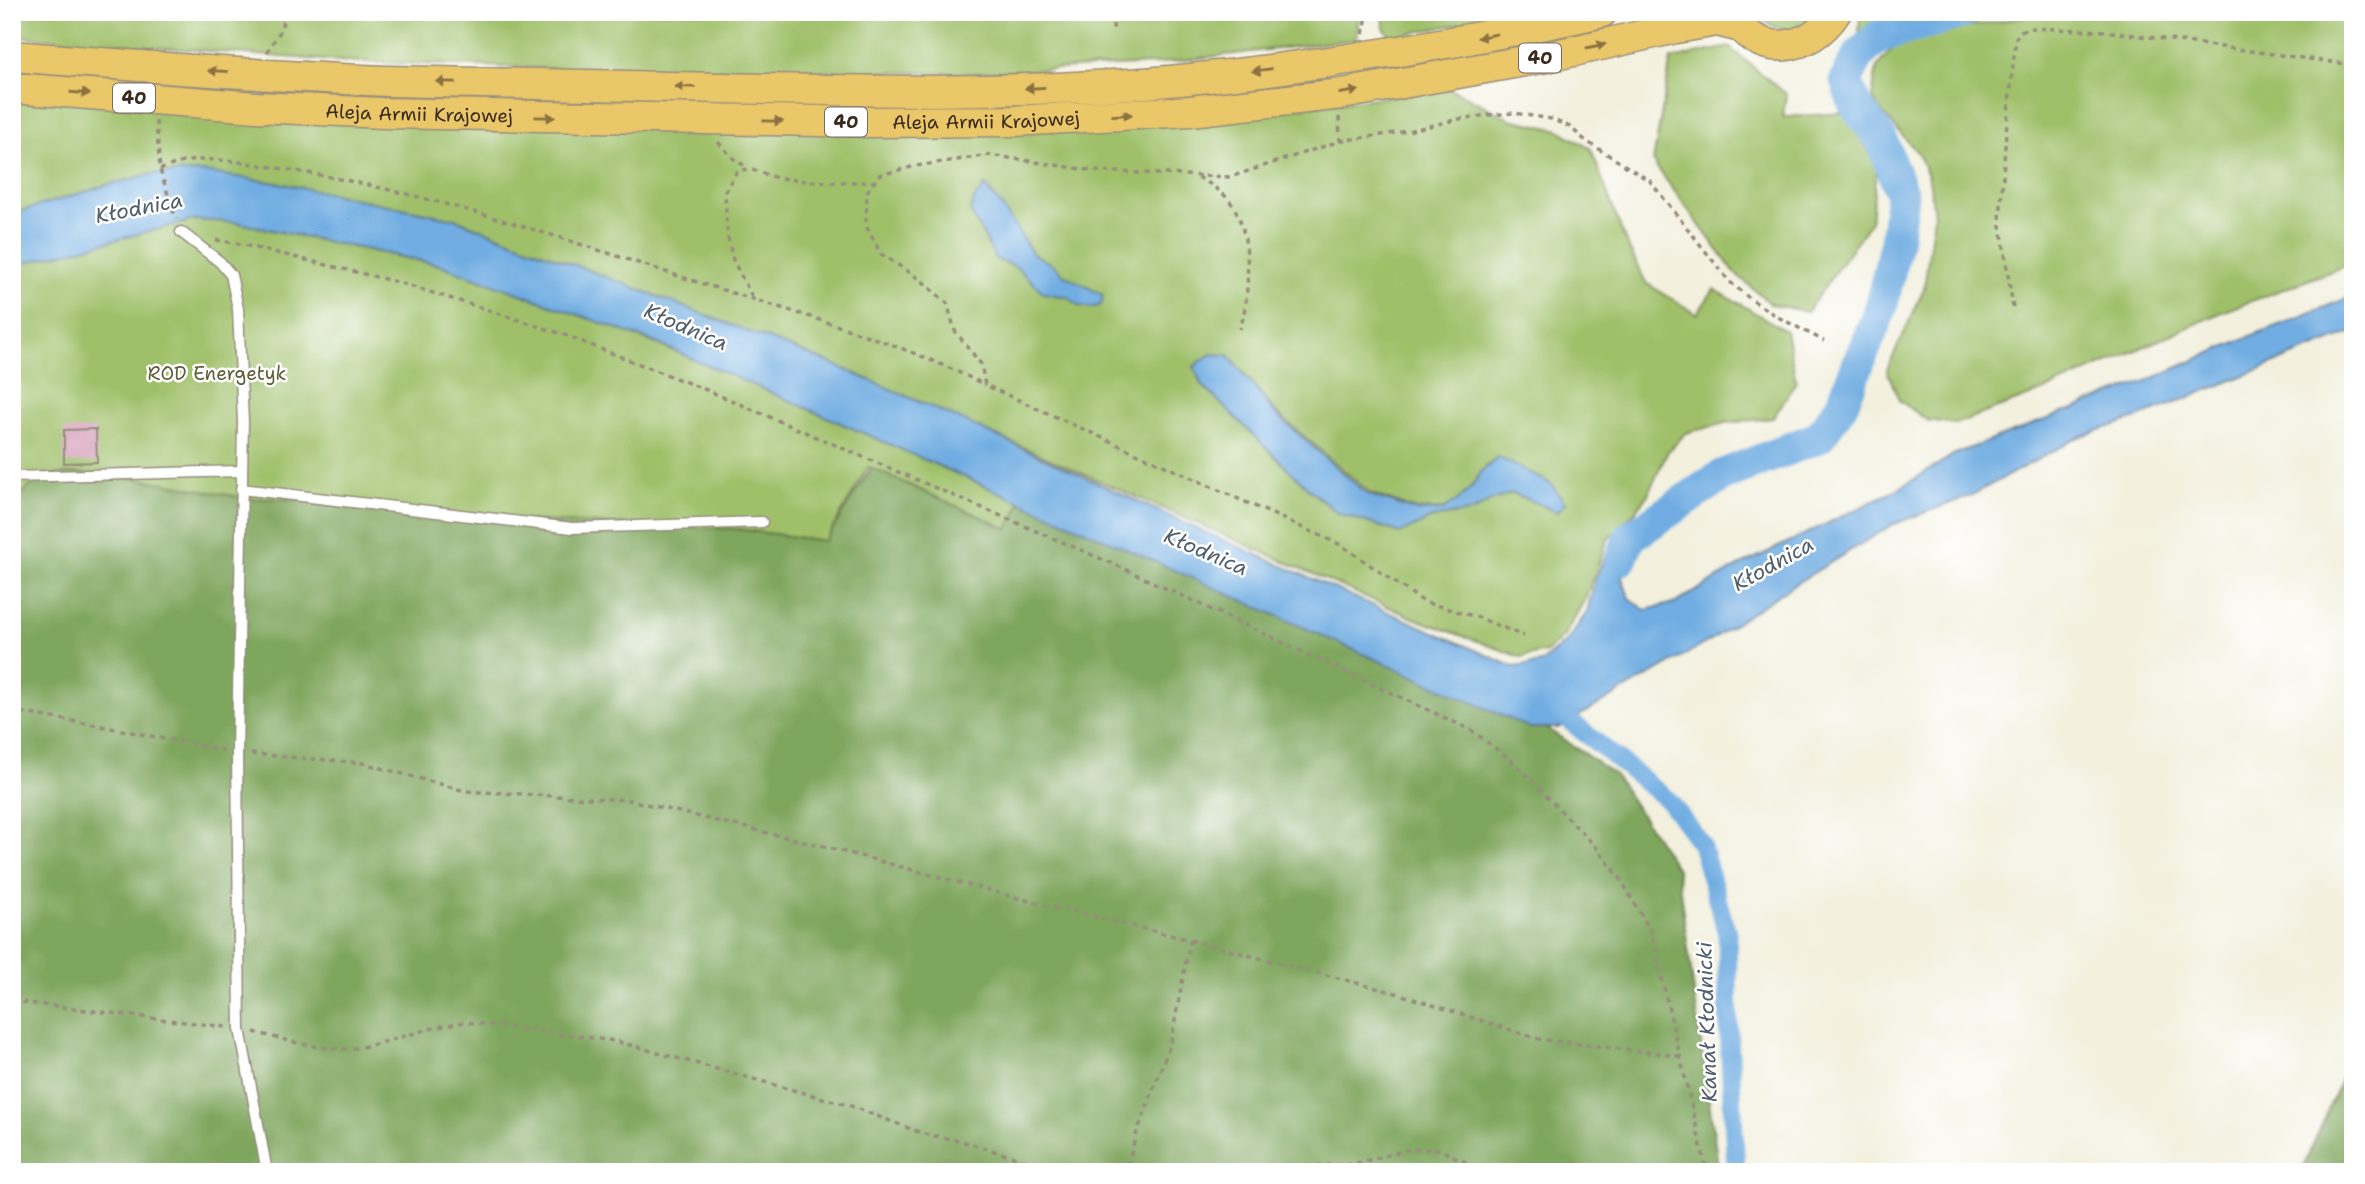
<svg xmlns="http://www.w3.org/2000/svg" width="2365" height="1184" viewBox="0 0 2365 1184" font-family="'Shantell Sans',sans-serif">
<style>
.green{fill:#9fc069;stroke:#6d7544;stroke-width:2;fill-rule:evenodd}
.forest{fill:#7fa65d;stroke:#5d683e;stroke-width:2}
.water{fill:#71ade2;stroke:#566c80;stroke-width:2}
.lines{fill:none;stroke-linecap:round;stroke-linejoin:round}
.canal{stroke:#71ade2;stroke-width:19}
.river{stroke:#71ade2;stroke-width:33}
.building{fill:#d59db9}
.service-casing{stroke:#978d7e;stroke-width:13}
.primary-casing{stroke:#978d7e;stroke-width:33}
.path{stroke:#978d7e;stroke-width:3.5;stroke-dasharray:5 5;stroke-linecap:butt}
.service{stroke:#fff;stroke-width:10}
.primary{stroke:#eac769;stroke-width:30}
.oneway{fill:#8a7140}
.labels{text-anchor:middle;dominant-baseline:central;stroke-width:5;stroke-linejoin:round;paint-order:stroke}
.shield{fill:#fff;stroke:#766a62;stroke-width:2}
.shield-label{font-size:18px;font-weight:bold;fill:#3b2a1e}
.street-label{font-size:19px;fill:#3b2a1e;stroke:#fff}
.park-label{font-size:19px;fill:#5e5e38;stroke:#fff}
.water-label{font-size:21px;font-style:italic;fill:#515e6c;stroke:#fff}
</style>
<rect width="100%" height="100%" fill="#fff"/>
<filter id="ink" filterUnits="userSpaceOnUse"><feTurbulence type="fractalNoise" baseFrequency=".0143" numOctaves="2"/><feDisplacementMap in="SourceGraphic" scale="14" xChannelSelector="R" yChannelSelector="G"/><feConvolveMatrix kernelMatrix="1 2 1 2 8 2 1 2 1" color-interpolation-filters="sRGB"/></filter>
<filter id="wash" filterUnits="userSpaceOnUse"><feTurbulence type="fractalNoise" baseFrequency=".00686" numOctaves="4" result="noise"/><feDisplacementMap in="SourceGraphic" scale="28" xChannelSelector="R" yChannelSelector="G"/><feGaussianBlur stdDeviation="1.57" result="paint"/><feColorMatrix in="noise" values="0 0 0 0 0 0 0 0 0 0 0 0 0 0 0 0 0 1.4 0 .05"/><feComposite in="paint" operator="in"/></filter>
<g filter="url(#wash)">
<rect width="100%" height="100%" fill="#f3f0de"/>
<path class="green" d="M12,12H1359L1357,39L1153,64L975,73L567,69L335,61L12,36Z
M1383,12H1521L1391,37L1384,28Z
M1754,12H1825C1803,36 1776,35 1754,12Z
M1868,12H1935L1859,32L1860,14Z
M2050,12H2353V263L2222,312L2046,390L1955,424L1927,420L1899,400L1887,370L1924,289L1934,215L1929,178L1918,153L1878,108L1872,96L1877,67L1894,46L1946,31Z
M1729,47L1786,94L1783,117L1843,113L1877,162L1871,221L1807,312L1771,304L1734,272L1653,162L1671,59Z
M1451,89L1510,119L1559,130L1591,149L1625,240L1646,283L1697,314L1714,289L1786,331L1796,381L1773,418L1725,423L1686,433L1668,451L1648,494L1636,511L1608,539L1585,599L1564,636L1547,652L1521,657L1416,619L828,362L455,219L204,172L152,174L107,185L12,214V101L1201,119ZM1228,355L1277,413L1370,493L1416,510L1445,509L1465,495L1486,466L1499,459L1557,512L1513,493L1490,501L1474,511L1432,518L1401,533L1338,513L1311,491L1201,384Z
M160,218L234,222L440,265L523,291L725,371L1022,502L1010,530L868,467L825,541L736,529L572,531L305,499H252L41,477L13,501L12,507V263Z"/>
<path class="forest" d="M871,468L1008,529L1021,502L1548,729L1614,774L1677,869L1719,1172H12V505L13,502L41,476L77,473L146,480L252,499H305L473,519L736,529L825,541Z
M2353,1029V1172H2301L2346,1068Z"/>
<path class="water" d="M204,172L284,184L455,219L828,362L966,422L1189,525L1514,667L1541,663L1567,641L1587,612L1595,579L1611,543L1640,518L1654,533L1633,552L1622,576L1629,598L1645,610L1675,603L1739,566L1898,489L1955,454L2149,380L2243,339L2353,296V332L2137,418L2081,436L1970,496L1894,524L1787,589L1711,640L1558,728H1530L969,479L654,342L440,265L234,222L194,220L12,266V214L107,185L152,174Z
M985,186L1002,206L1032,253L1055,266L1064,275L1103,295L1101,305L1091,308L1080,306L1067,297L1044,293L1015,266L995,259C989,242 978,227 970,211L975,198Z
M1211,354L1228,355L1277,415L1367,494L1417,511L1443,510L1459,499L1471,488L1481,472L1498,457L1550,483L1565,503L1557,512L1513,493L1490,501L1474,511L1432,518L1401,533L1338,513L1311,491L1201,384L1194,366Z"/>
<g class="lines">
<path class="canal" d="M1549,704L1669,801L1701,844L1727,933L1729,1036L1736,1172"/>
<path class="river" d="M1621,559L1630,537L1723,475L1819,437L1841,406L1881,308L1896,242L1902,195L1881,139L1854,103L1846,80L1859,55L1878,37L1964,12"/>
</g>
<g id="blocks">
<path class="building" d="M96,429L97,462L64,463V430Z"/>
</g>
</g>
<g filter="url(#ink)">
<use href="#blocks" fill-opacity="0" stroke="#978d7e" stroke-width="2"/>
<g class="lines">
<defs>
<path id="service" d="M181,232L220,262L231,275L238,309L243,422L237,753L240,1029L267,1172
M12,477L242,471
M241,489L572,528L762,522"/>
<g id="primary">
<path d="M1732,13C1755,60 1810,53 1836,12"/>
<path d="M12,56C137,66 263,76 388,81C469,83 549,84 629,86C815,90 1004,97 1190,79C1329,65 1466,42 1602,12"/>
<path id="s1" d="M12,88L257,107L382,113L870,122L1014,121L1190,111L1342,94L1547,57L1676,28L1717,21L1741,27"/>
</g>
</defs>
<use href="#service" class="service-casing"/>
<use href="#primary" class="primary-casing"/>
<path class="path" d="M1113,29L1114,12
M1363,34L1368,12
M267,52L281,30L285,12
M1339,117L1340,141L1230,177L1095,171L989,155L916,166L879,175L867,192L866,226L881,254L921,280L947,303L955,331L981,364L985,385L1341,545L1424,602L1477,617L1524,636
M156,121L160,170L176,219
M1340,141L1408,131L1459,119L1489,115L1514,113L1551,119L1570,127L1586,141L1650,181L1729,281L1749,298L1776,316L1824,341
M718,142L734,159L748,168
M160,170C199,151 243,163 284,169C417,190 544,232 672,274C777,308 886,335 985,385
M1198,177C1212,185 1227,194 1235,209C1252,240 1250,297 1240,329
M216,240L240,244L397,282L482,308L562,334L709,391L1118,566L1471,730L1515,763L1595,846L1619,876L1651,932L1707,1172
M752,297L733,260L727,234L725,191L737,171C754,166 762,175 779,178C811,183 843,182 875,182
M2013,308L2000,220L2006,132L2016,38L2021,31L2029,28L2105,31L2353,65
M12,711L101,726L226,751
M251,754L363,763L465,791L629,800L827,847L1021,899L1190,940L1171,1042L1136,1135L1126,1172
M1190,940L1396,993L1538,1039L1680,1056
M12,1001L226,1027
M254,1032C282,1039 328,1053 356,1048C393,1042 428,1026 467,1022L615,1041L848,1105L924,1134L958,1140L1063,1172
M1147,1172L1182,1165L1255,1168L1353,1164L1407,1150L1439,1149L1486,1172"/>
<use href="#service" class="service"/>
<use href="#primary" class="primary"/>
</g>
<defs><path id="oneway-solid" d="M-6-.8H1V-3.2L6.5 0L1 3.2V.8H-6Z" transform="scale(1.75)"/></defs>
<g class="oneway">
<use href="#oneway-solid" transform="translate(1487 36) rotate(169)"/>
<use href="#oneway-solid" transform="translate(1596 46) rotate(-12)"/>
<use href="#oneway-solid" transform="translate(1262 70) rotate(173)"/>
<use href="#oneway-solid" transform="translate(218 71) rotate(-177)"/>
<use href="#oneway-solid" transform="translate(446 82) rotate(-179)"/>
<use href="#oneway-solid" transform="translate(685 87) rotate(-179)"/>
<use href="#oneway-solid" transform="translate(1035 88) rotate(177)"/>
<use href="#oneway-solid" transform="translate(1349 92) rotate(-9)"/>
<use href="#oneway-solid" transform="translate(80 93) rotate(5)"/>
<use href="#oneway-solid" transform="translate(1122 115) rotate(-3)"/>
<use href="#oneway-solid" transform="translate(545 117) rotate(1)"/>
<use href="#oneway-solid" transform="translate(773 121) rotate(1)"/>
</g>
</g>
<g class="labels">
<g class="shield">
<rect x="1519" y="43.5" width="42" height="29" rx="5"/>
<rect x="113" y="83.5" width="42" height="29" rx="5"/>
<rect x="825" y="107.5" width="42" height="29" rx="5"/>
</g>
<g class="shield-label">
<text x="1540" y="58">40</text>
<text x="134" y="98">40</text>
<text x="846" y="122">40</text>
</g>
<g class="street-label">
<text stroke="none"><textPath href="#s1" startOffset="408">Aleja Armii Krajowej</textPath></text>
<text stroke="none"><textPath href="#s1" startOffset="975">Aleja Armii Krajowej</textPath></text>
</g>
<g class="park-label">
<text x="217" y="373">ROD Energetyk</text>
</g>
<g class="water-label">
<text transform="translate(139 208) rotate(-11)">Kłodnica</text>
<text transform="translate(686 327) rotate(23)">Kłodnica</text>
<text transform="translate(1206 552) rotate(23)">Kłodnica</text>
<text transform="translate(1773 564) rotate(-29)">Kłodnica</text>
<text transform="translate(1707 1022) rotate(-92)">Kanał Kłodnicki</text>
</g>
</g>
<rect width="2365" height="1184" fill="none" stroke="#fff" stroke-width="42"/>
</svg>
